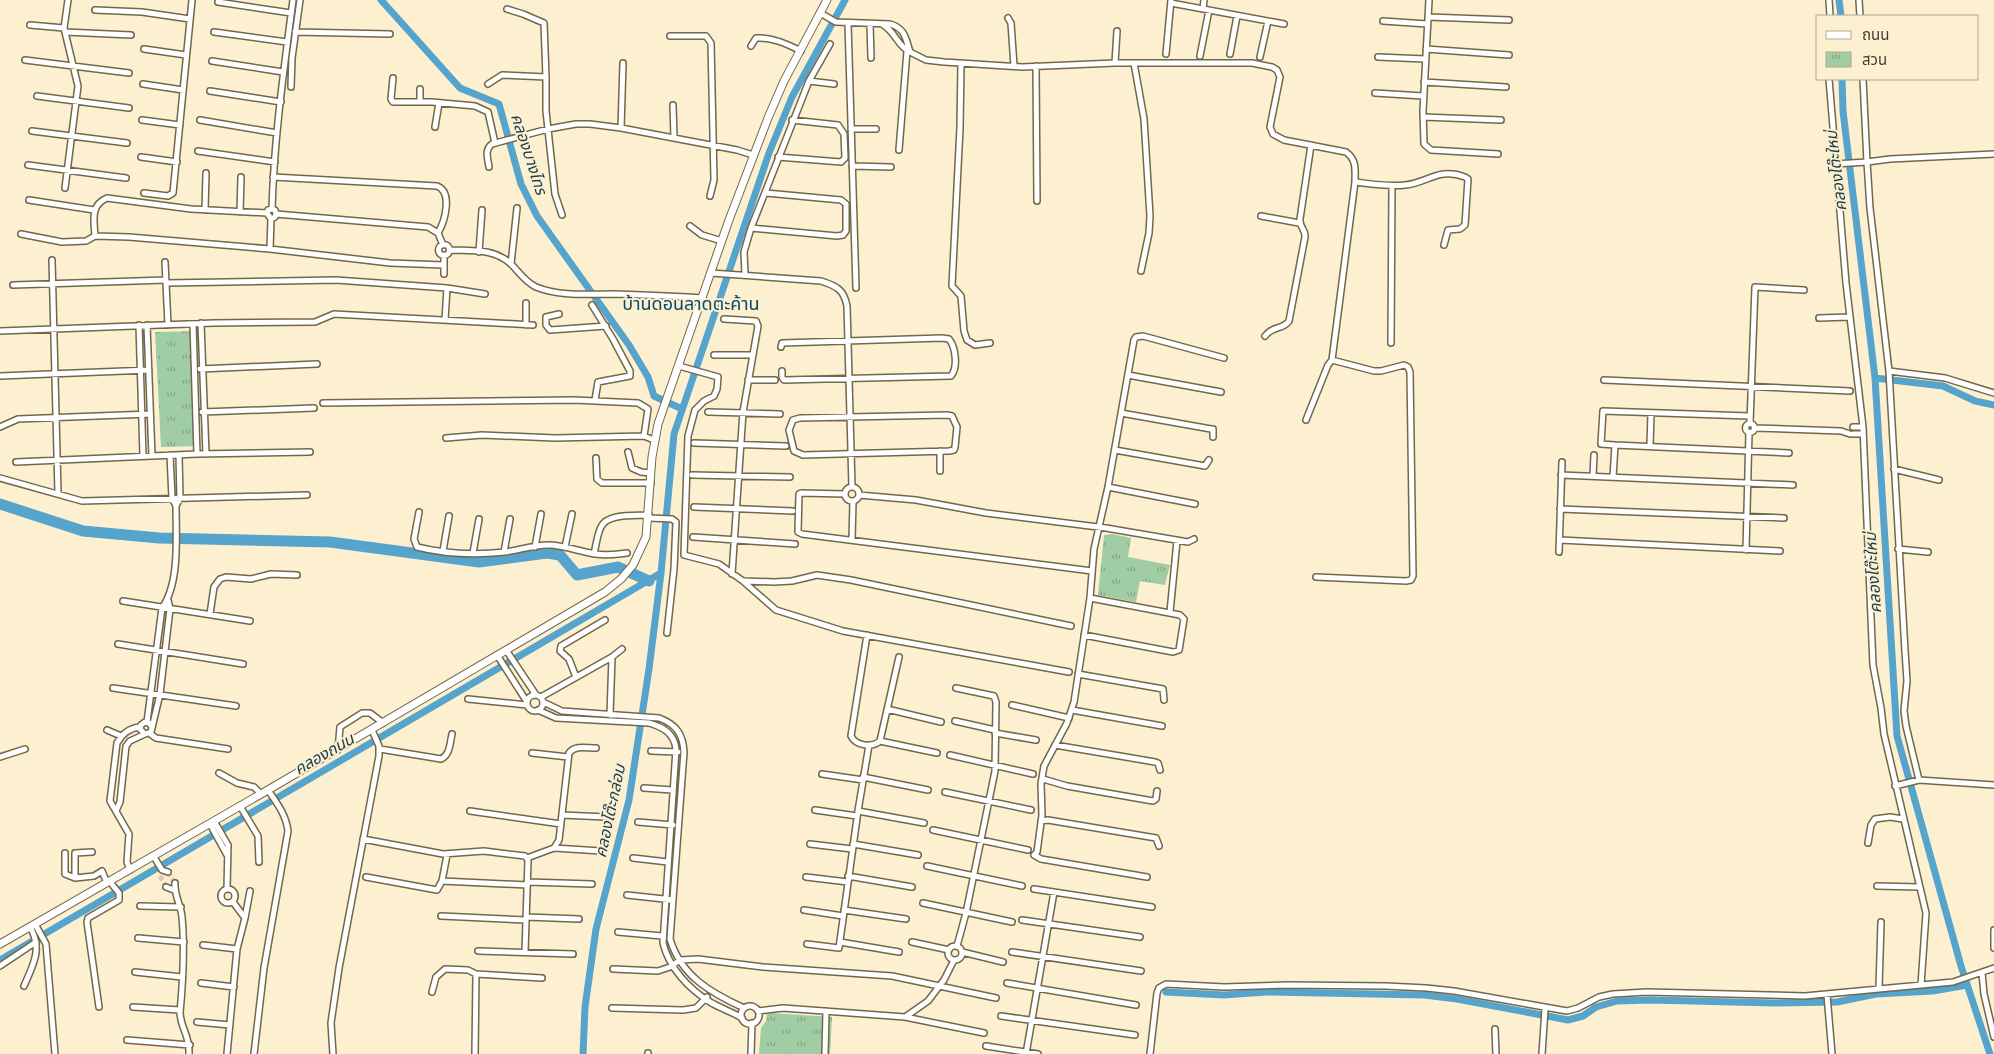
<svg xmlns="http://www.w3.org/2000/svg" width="1994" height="1054" viewBox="0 0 1994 1054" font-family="Montserrat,'Noto Sans Thai',sans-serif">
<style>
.park{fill:url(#park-tufts)}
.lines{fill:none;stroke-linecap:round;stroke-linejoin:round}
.canal{stroke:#56a4cc;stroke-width:7}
.river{stroke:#56a4cc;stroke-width:11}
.minor-tunnel{stroke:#d7ccb0;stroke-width:5;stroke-dasharray:5 2.5;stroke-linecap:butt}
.minor-casing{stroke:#72674a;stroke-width:8}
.tertiary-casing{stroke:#72674a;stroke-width:9}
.minor{stroke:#fff;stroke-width:5}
.tertiary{stroke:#fff;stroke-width:7}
.labels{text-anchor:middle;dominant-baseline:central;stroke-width:4;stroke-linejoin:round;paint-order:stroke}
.water-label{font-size:16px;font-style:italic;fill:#193b4d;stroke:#fdf0d0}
.quarter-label{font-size:18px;fill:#094969;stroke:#fdf0d0}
</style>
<defs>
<pattern id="park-tufts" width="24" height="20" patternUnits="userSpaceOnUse" patternTransform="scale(1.25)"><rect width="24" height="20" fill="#a0cda3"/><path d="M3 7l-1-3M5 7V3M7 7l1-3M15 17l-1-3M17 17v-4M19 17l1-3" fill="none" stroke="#84a885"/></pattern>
</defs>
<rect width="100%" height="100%" fill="#fdf0d0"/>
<path class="park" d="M195,331L200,446L161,447L155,332Z
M1112,534L1131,538L1128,557L1170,565L1165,585L1140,581L1136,602L1098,595L1104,535Z
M772,1013L832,1017L830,1054H759L761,1028L766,1021L767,1014Z"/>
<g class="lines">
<path class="canal" d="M381,0L460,88L499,104L521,184L537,216L629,345L648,377L654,396L682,409
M1839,0L1841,16
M1842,79L1843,111L1875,378L1897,736L1961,966L1990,1054
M1875,378L1943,386L1975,401L1994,405
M0,960L661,573
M1166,992L1224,995L1266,992L1424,995L1457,999L1568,1020L1583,1016L1596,1007L1617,1001L1650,1000L1774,1003L1837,1002L1876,994L1933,991L1967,985
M583,1054L585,1007L596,929L629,800L649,669L661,573L674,434L769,153L792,97L845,0"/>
<path class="river" d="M0,504L83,531L159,538L330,542L479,562L547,553L560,555L577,575L618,567L649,581"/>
<path class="minor-tunnel" d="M168,872L175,883
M160,876L166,887"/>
<defs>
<path id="minor" d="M1429,0L1423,111L1424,144L1431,150L1498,154
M1829,0L1830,16
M1859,0L1860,16
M218,2L291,13
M1171,3L1284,24
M507,9L523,14L544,23L546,77V111L555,194L562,215
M1203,9L1204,0
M95,10L142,12L190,19
M820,13L836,22L890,24C905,28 906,39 910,52L926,60L944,62L1022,67L1115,63H1252L1272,67L1277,70L1280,77L1270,127L1273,134L1284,140L1346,152C1357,160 1355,170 1355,182L1332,360L1374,371H1381L1404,365L1408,367L1410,372L1413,576L1411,580L1406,581L1316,577
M1428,17L1509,20
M1008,18L1011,23L1014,66
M1383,21L1427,24
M848,23L856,288
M870,24L871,58
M882,24C896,32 897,46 910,52
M30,25L64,28
M65,32L131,35
M214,32L287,42
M295,32L390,34
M670,36H706L711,43L714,180L710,196
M751,46L756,38C772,37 787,44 801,51
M144,49L186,55
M1426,49L1509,55
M1166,54L1171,0
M1230,54L1237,16
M1200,56L1209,10
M1260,57L1268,21
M1378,57L1425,59
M25,60L129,73
M212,61L283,72
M1115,63L1117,31
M1134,63L1144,119L1150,216L1149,233L1141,271
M961,64L960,128L952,286L961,296L964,331L967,340L975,345L990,343
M1036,66L1037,201
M393,78L391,99L393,102H432L475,106L488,112L495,143
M1829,79L1846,283L1863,427L1873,665L1881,708L1884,734L1926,913L1921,985
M809,81L834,84
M1424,82L1506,87
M143,84L183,90
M488,84L502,75L546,77
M291,87L292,58L300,0
M210,91L281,102
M1375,93L1423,96
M37,96L129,108
M420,102V89
M673,105L674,138
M1423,117L1501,120
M142,120L180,125
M200,120L277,133
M435,127L439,103
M621,128L623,63
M851,129H876
M32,131L127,143
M899,150L907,51
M198,151L275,162
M141,157L177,162
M778,157L841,162L845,158L844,134L838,125L792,120
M1835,164L1867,162L1863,79
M28,165L126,178
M852,166L891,167
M489,167C488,159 484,150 492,144L548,129L576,124H590L621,128L737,150L753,155
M273,177L437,186C453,192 445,221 438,233
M1355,182C1371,184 1389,187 1405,185C1428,183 1438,167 1465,177L1468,179L1465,225L1460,229L1448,230L1444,245
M65,188L78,86L64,28L68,0
M144,193L168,196L173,193L192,0
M29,200L94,210
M272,209C274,139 284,69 293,0
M205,210L206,173
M240,212L241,177
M276,214L428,227L438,233L443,245
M1261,216L1299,223
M690,226L702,235L722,241
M751,228L837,236L843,235L846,231V204L841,200L766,193
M21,234L62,242L86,241L95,236L129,237L270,249L390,263L444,265
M95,236C94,221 90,205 107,198L191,209L267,213L271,219L275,217L276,214L275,210L272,209L268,210L267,213
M438.5 250a5.5 5.5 0 1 1 11 0a5.5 5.5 0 1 1-11 0Z
M270,249L271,219
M450,250C471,251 494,248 511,264C519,272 525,282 536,287C561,297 589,294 615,294C644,295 673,296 703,298
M479,252L482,210
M444,255V274
M52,260L58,493
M165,262L168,325
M511,264L517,208
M711,273L821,281C837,286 844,290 847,306L852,487
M745,275L744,252L751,228L809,81L830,44
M166,283L336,280L447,288L485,294
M13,285L166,280
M592,305L613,339L630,371V376L598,382L595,400
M559,314L546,317V325L550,330L606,326
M1819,318L1849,317
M724,319L756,321L758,326L743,412L732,574
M445,320L447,288
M201,323L206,454
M193,324L197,454
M139,325L143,456
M147,325L152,456
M526,325V303
M0,331L214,323L315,322L334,314L533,325
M1265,336C1273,325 1283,330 1289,321L1305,237C1306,230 1299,227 1300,219L1311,145
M1391,343L1392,186
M781,347L782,343L942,338L949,339C956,348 958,368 951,376L784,380L782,377V371
M714,355H752
M679,366L718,377L717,389L714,396L704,401L695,410L688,436L684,555L719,564L743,581L776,610L843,631L1069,672
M200,369L317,364
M1889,371L1945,378L1994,393
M1128,375L1221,392
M0,376L149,370
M748,380H775
M1604,380L1850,391
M323,403L574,400L638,403L648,409L644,436
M202,412L314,408
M708,412L780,414
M1121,413L1211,429H1213V437
M947,415L952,416L957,427L955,447L954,450L949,451L803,455L794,451L789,430L793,420L800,418Z
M1306,420L1328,365L1332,360
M1750,423L1755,287L1804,290
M1745.5 428a4.5 4.5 0 1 1 9 0a4.5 4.5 0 1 1-9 0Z
M0,427L18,419L150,414
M1853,427H1863
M1755,428L1841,431L1850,434
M1853,434H1863
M446,438L482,435L555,438L644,436L654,440
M694,443L786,446
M1615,445L1601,444L1603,411L1749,416
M1650,446L1651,413
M1115,450L1205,466L1209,460
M940,451V471
M628,452L632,468L641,472L651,473
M170,455L172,498L176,506
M596,458L597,479L602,483H651
M16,462L197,454L310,452
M1894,469L1939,480
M692,475L790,477
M1561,475L1793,485
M1593,476L1594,455
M1613,477L1615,445L1789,453
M0,478L82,501L307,495
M1108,487L1195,504
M845 494a7 7 0 1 1 14 0a7 7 0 1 1-14 0Z
M845,494L801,493L799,494L798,532L802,534L1092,571
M859,495L916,500L986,513L1106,528L1188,542L1194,539
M694,507L793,511
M1560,509L1784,518
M419,512L414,539L417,547C445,554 477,555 505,552C520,550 536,544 551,545C566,546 581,552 596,554C607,556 617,554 627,553
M649,518L672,519L676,522L674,569L667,633
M693,537L795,544
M852,540L853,501
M1560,540L1780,551
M535,547L541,514
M565,547L572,514
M1898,549L1928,552
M1746,550L1749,432
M443,551L449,516
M504,552L510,519
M1559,552L1562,462
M473,553L479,519
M594,554C596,546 597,535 601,527C607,513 635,516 649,515
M744,581L774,582L792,581L817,575L851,580L1071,626
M123,601L250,621
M1170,612L1177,541
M210,614L214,587L220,579L226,577L251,579L271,574L297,575
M867,635L851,736C856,746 872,748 880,741L899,657
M1084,635L1173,652L1179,650L1184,619L1180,615L1090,598
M118,644L243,664
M506,650L536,695
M497,655L527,702
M612,657L622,649
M1078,674L1163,689L1164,700
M576,677L569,659L560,651L561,646L605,620
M113,688L236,706
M956,688L994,696L996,702L995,771L966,913L957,946
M527 703a8 8 0 1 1 16 0a8 8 0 1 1-16 0Z
M541,697L612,657L610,715
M468,699L527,705
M543,702L562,711L659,718C676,724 683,734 684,752L670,939C681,976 711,993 744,1008
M1012,705L1069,718
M887,709L941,722
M538,710L556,718L649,723C663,727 674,733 676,749L663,943C669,968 689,989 710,1002C720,1008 732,1012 742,1018
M1072,710L1162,726
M955,721L995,730
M147,722L162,608C180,583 176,536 176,506L180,498L179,455
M152,727L149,723L145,722L141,725L140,729L145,734L151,732L160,694L170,609L168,600
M107,730L121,736
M149,733L156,738L228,749
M995,733L1036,740
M880,741L937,753
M1055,745L1155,762L1158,763L1160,770
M380,749L441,759C450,755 450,743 452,734
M338,750L340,727L362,713H370L383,723
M651,751L678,752
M532,753L568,757
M950,755L1033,774
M0,757L25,749
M219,773L237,783L254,787L261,794
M822,774L863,780
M863,777L928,790
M1043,779L1067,786L1153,801L1156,799L1157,791
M1919,780L1906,726L1904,711L1907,681L1905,651L1889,371L1870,208L1867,162L1890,159L1994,154
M1895,786L1919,780L1994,785
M644,788L672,790
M945,792L1031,810
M240,806L258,836L259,862
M815,810L857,816
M116,811L120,802L126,746L130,741L145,734
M470,811L561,824
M858,811L924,823
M562,815L606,817
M214,821L228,845L227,889
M1041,821L1048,820L1156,838L1159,846
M638,822L673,825
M210,824L227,855
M933,830L1028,850
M363,839L443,854L484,851L525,856L528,860L525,952
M1868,843L1871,825L1875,819L1890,817L1903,819
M810,844L852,849
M853,844L918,855
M554,848L559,840L569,753C575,745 586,748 596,748
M92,852L75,853V878L94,876L102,871L107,883
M65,853V874L75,878
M154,857L162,870L168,872
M527,858L554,848L601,851
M633,858L668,862
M927,866L1022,886
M130,870L127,862L129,834L110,801L117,743C122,734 129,728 140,727
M848,876L912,887
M366,877L437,890L442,881L447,855
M806,877L848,882
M1147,877L1041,859L1034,855L1037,852L1042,815L1041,784L1044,766L1067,723L1074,702L1090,598L1094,549L1108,487L1134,340L1136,337L1143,336L1224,358
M442,881L527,885
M527,882L592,884
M175,883C174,895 181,905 182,917C185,949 183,981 180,1013C181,1030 190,1035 189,1054
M1877,886L1919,887
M166,887L174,890
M221 896a7 7 0 1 1 14 0a7 7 0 1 1-14 0Z
M1034,889L1152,907
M627,895L673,900
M923,903L1012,922
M140,906L181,907
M804,910L843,916
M844,910L906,919
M441,916L526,920
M526,917L579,919
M245,918L250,891
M1022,920L1140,937
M35,924L46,944L55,1054
M1994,930V948
M618,932L662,936
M138,938L184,942
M840,942L899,952
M912,942L949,950
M807,944L839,948L858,811L869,745
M203,945L237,949
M948 953a7 7 0 1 1 14 0a7 7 0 1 1-14 0Z
M478,951L573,954
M962,952L1003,962
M1012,952L1141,971
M0,966L36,942
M613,969L658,971L670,967L680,960L698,959L763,967L892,976L996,998
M135,972L182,977
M1982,973L1984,994L1994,1037
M201,983L234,987
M1007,983L1136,1005
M24,986C33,965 43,949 30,927
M1879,988L1881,922
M432,992L436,977L445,969L468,970L476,974
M1827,995L1832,1054
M741 1015a9 9 0 1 1 18 0a9 9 0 1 1-18 0Z
M99,1007L87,922L88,918L119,900V893L110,882
M133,1007L180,1010
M612,1008L683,1010L696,1008L707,997
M758,1011L783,1008L905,1017L928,1001L944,980L954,960
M1001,1016L1135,1035
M905,1017L984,1033
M197,1022L230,1025
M1495,1029L1496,1054
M127,1040L190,1045
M986,1046L1038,1054
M227,1054L237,949L245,918L233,902
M254,1054L264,968L288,831C286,815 277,803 268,790
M333,1054L331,1023L339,968L379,756V746L372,730
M475,1054L476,974L542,978
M648,1054V1053
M751,1054L752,1023
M825,1054L826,1011
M1026,1054L1054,892
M1150,1054L1157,993L1159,988L1166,984L1224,987L1288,985L1386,986L1426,988L1454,991L1567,1011L1578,1008L1599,997L1613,994L1647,992L1805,996L1953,982L1994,968
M1542,1054L1545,1009"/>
<path id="tertiary" d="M0,944L268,790L605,592L621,579L633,565L646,537L652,457L658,424L729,220L768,118L784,81L827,0"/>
</defs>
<use href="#minor" class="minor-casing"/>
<use href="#tertiary" class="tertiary-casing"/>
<use href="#minor" class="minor"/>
<use href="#tertiary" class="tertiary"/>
</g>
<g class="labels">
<g class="water-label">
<text transform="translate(529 154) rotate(72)">คลองบางไทร</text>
<text transform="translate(1836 171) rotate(-97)">คลองโต๊ะใหม่</text>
<text transform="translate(1873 573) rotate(-94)">คลองโต๊ะใหม่</text>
<text transform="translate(324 754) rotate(-30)">คลองถนน</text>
<text transform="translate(610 811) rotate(-78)">คลองโต๊ะกล่อม</text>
</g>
<g class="quarter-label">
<text x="691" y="304">บ้านดอนลาดตะค้าน</text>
</g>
</g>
<rect x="1816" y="15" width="162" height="65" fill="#fdf0d0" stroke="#b2a890"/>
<rect x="1826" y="31" width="25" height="8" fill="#ffffff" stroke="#b2a890"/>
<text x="1862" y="40" font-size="15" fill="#413c2f">ถนน</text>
<rect x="1826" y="52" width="25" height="15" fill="url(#park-tufts)" stroke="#b2a890"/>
<text x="1862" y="65" font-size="15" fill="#413c2f">สวน</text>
</svg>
